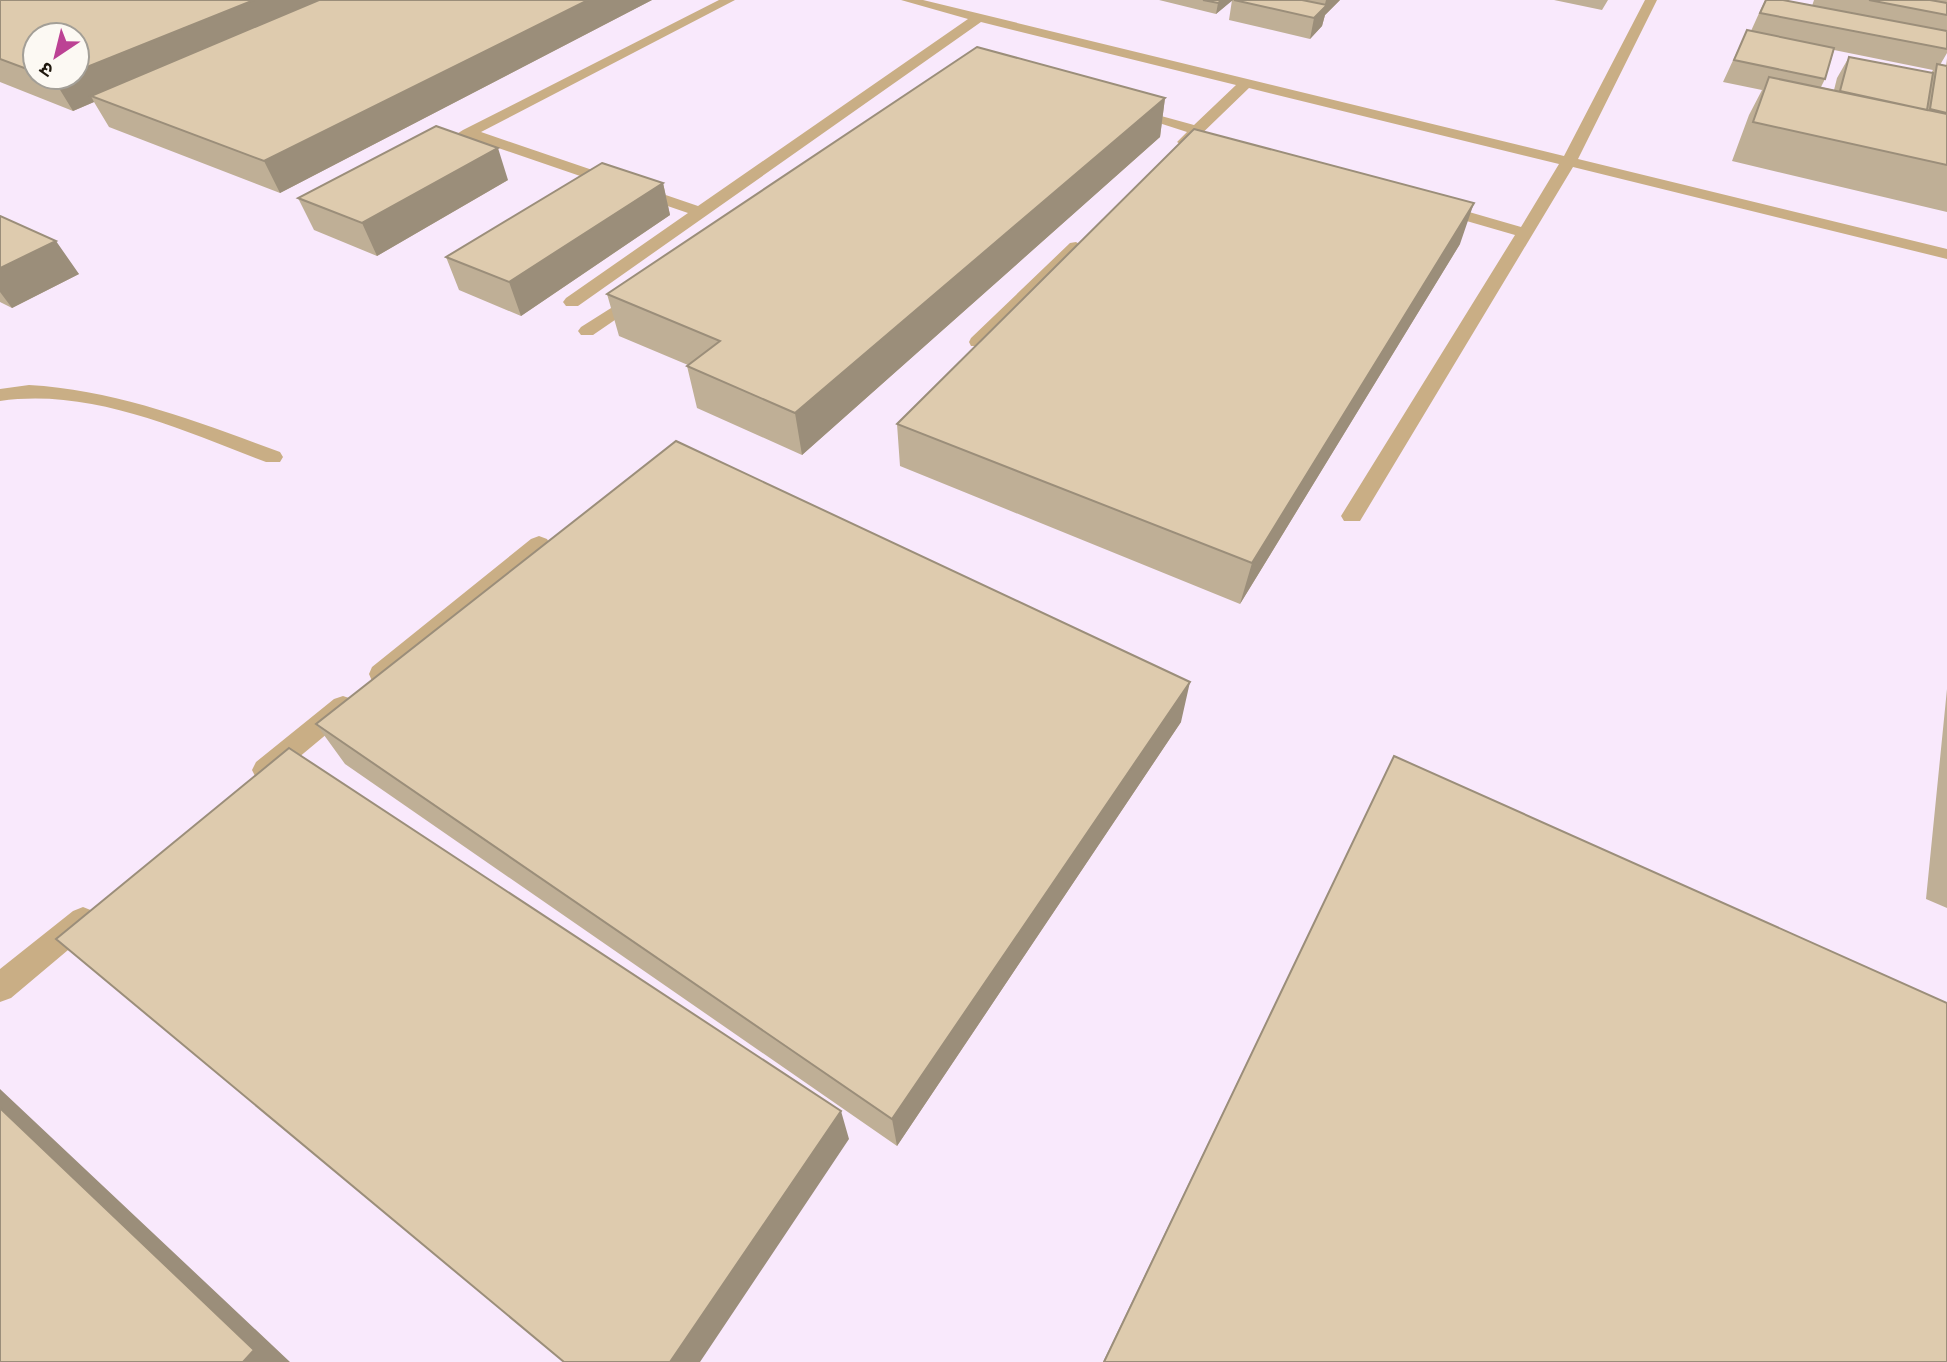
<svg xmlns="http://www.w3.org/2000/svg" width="1947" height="1362" viewBox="0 0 1947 1362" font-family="Signika,'Noto Sans Devanagari',sans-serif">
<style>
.industrial{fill:#f9e9fc;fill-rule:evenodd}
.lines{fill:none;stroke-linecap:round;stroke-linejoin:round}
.service{fill:#c9ae85;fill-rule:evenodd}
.wall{fill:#bfaf96;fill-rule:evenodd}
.shaded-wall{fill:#9b8e7a}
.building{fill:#decbae;stroke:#9b8e7a;stroke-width:2}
</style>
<rect width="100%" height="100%" fill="#fcf9f3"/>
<path class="industrial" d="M0,0H1947V1362H0ZM35,35H77V77H35Z"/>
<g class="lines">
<path class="service" d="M719,0H735L481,132L698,206L968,19L901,0H923L1564,156L1645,0H1657L1578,159L1947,249V259L1573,167L1360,521H1344L1341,516L1515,235L1432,211L1430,208L1438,203L1521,227L1559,164L1249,88L1190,145L1185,147L1177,142L1187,132L1125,112L1132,108L1194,125L1236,85L981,22L578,306H566L563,302L566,298L688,213L469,138L440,156L435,158L427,153L463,130Z
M1076,242L1084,247L1082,251L985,346H971L969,342L971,338L1070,243Z
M638,291L644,292L647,296L644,300L593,335H581L578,331L581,327Z
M29,385C117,390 198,422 280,452L283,457L280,462H266C181,430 92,388 0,401V389Z
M539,536L547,539L550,544L547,549L390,681L381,683L372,681L369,674L372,667L531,539Z
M343,696L352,699L355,706L352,713L274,778L265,781L256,778L252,770L256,762L334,699Z
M83,907L93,911L97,920L93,929L11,998L0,1002V969L73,911Z"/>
</g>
<path class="wall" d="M0,0H652L280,193L109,127L94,102L73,111L0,82ZM35,35L77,77H35Z
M1159,0H1340L1325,15L1322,26L1310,39L1229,20L1232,0L1216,14Z
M1554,0H1608L1602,10Z
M1765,0L1812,6L1814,0H1947V53L1940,65L1946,66L1947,58V212L1732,161L1749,115L1762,90L1723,82L1747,30L1751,31ZM1834,50L1933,70L1931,73L1849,57L1837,78L1834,90L1821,87L1825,79Z
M1165,98L1160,137L802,455L697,408L687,366L688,365L619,336L607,294Z
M508,180L377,256L314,230L298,198Z
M663,183L670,215L521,316L459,290L446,257Z
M0,216L79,274L12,308L0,302Z
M1460,244L1240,604L900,466L897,424Z
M1947,689V908L1926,899Z
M1181,722L897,1146L345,764L316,724Z
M1394,756L1947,1362H1103Z"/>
<path class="shaded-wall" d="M254,0H337L91,96L94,102L73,111L54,80L61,77H77V71Z
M588,0H652L280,193L264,161Z
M1222,0H1233L1216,14L1218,3Z
M1326,0H1340L1325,15L1322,26L1310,39L1314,18L1324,8Z
M1165,98L1160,137L802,455L795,413Z
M498,148L508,180L377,256L362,223Z
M663,183L670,215L521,316L509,282Z
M1474,203L1460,244L1240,604L1252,563Z
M56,241L79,274L12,308L0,292V268Z
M1190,682L1181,722L897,1146L892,1119Z
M0,1089L290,1362H243L0,1108Z
M841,1111L849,1139L700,1362H670Z"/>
<path class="building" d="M0,0H254L77,71V35H35V72L0,59Z
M319,0H588L264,161L91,96Z
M1203,0H1222L1218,3Z
M1234,0H1302L1327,5L1314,18Z
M1766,0H1783L1947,31V49L1760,13Z
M1869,0H1930L1947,3V15Z
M1747,30L1834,48L1825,79L1734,60Z
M977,47L1165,98L795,413L687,366L720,341L607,294Z
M1849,57L1933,73L1927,110L1840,91Z
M1937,64L1947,66V113L1930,109Z
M47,77H61L54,80Z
M1769,77L1947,114V165L1753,122Z
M436,126L498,148L362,223L298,198Z
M1194,129L1474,203L1252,563L897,424Z
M602,163L663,183L509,282L446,257Z
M0,216L56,241L0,268Z
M676,441L1190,682L892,1119L316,724Z
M289,748L841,1111L670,1362H564L56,939Z
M1394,756L1947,1003V1362H1104Z
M0,1108L254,1350L243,1362H0Z"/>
<g transform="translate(56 56) rotate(215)"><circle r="33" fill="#fcf9f3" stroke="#a39f97" stroke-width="2"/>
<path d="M0-5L12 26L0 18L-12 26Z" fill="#bc4294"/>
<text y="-10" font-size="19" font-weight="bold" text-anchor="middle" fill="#1e170d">उ</text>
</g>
</svg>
